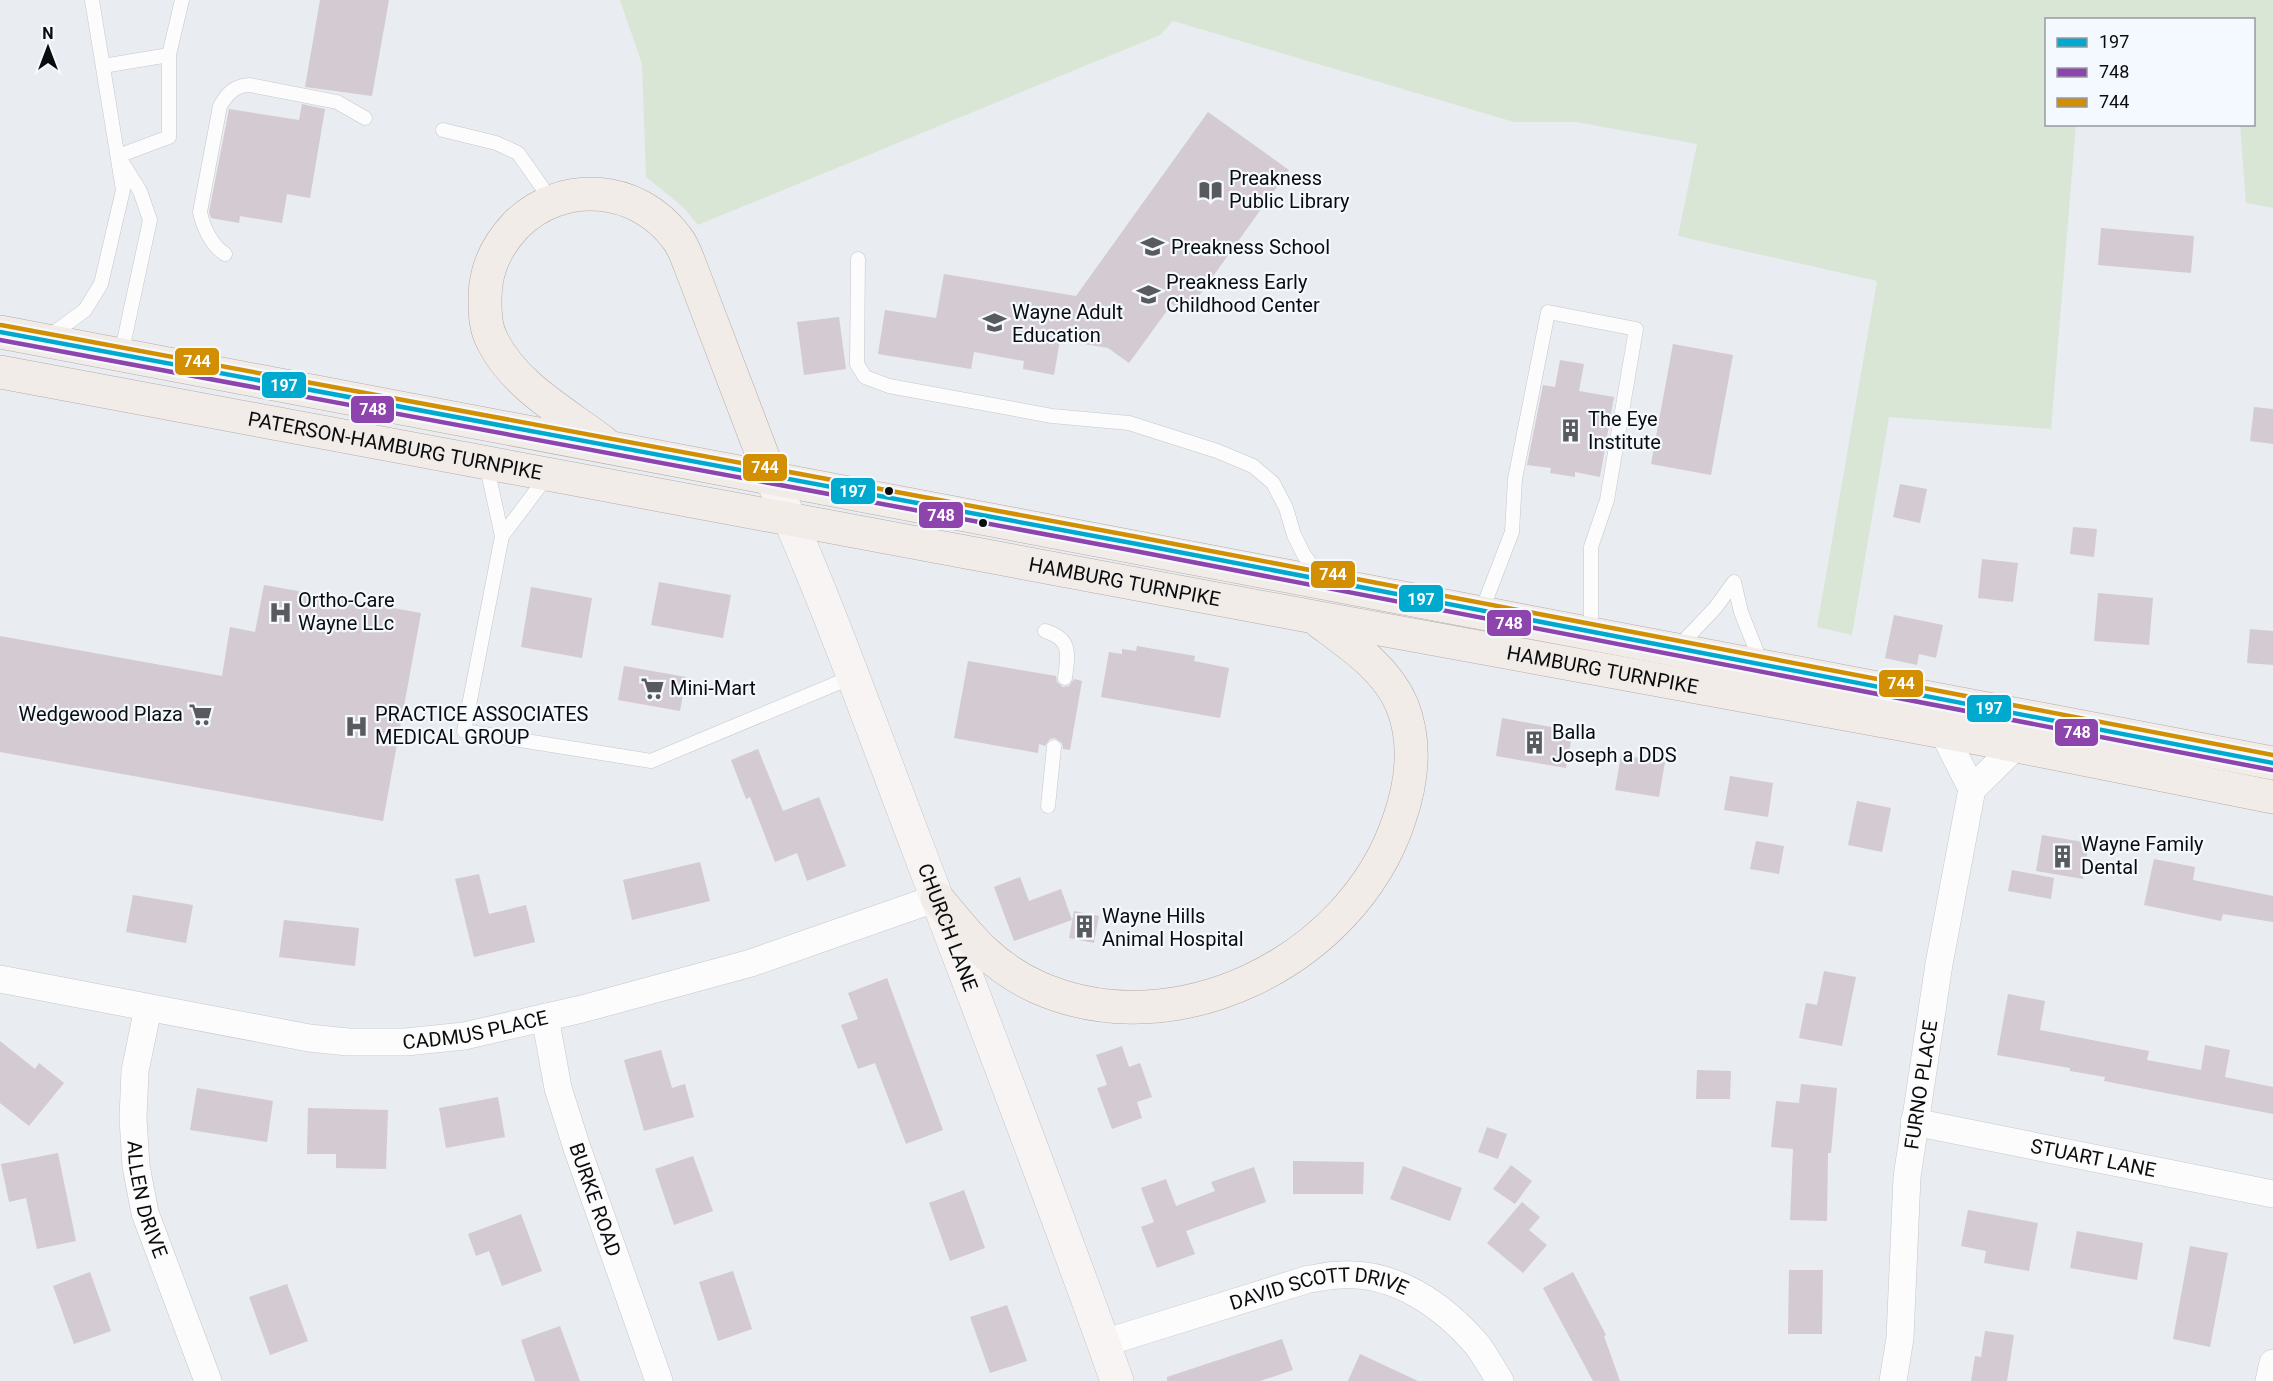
<svg xmlns="http://www.w3.org/2000/svg" width="2273" height="1381" viewBox="0 0 2273 1381" font-family="Roboto,sans-serif">
<style>
.green{fill:#dae6d5}
.building{fill:#d3cad2}
.lines{fill:none;stroke-linecap:round;stroke-linejoin:round}
.lane-casing{stroke:#c5c7cb;stroke-width:15}
.street-casing{stroke:#c5c7cb;stroke-width:28}
.secondary-casing{stroke:#c5c7cb;stroke-width:34}
.primary-casing{stroke:#b5aba6;stroke-width:34}
.lane{stroke:#fcfcfd;stroke-width:14}
.street{stroke:#fcfcfd;stroke-width:27}
.secondary{stroke:#f7f4f3;stroke-width:33}
.primary{stroke:#f2ece9;stroke-width:33}
.bus-1-casing{stroke:#f4f9ff;stroke-width:9}
.bus-2-casing{stroke:#f4f9ff;stroke-width:9}
.bus-3-casing{stroke:#f4f9ff;stroke-width:9}
.bus-1{stroke:#00a9ce;stroke-width:4.5}
.bus-2{stroke:#8e44ad;stroke-width:4.5}
.bus-3{stroke:#d38f02;stroke-width:4.5}
.bus-dot{fill:#0a0c0e;stroke:#f4f9ff;stroke-width:2}
.labels{text-anchor:middle;dominant-baseline:central;stroke-width:4.5;stroke-linejoin:round;paint-order:stroke}
.poi-label{font-size:20px;fill:#0a0c0e;stroke:#f4f9ff;text-anchor:start}
.street-label{font-size:20px;fill:#0a0c0e;stroke:#f4f9ff}
.line-badge{stroke:#f4f9ff;stroke-width:2}
.badge-label{font-size:16px;text-anchor:middle;font-weight:bold;fill:#fff}
</style>
<rect width="100%" height="100%" fill="#e9ecf0"/>
<path class="green" d="M620,0H2273V208L2246,203L2240,125L2254,124V20H2046V124L2076,125L2051,429L1889,417L1852,635L1817,627L1877,281L1678,236L1697,144L1576,122H1514L1173,21L1160,35L698,225L683,207L646,177L642,64Z"/>
<path class="building" d="M320,0H389L372,96L305,87Z
M302,104L325,109L310,198L287,194L282,223L240,216L239,223L211,218L209,212L229,109L299,120Z
M1208,112L1289,170L1186,314L1172,304L1129,363L1108,348L1060,340L1054,375L1023,369L1024,361L974,352L971,369L878,354L885,310L936,318L944,274L1076,296Z
M2101,228L2194,236L2191,273L2098,265Z
M839,317L846,369L804,375L797,322Z
M1673,344L1733,355L1711,475L1651,464Z
M1560,360L1584,364L1579,391L1614,397L1600,477L1575,472V477L1550,473L1551,468L1527,465L1543,385L1555,387Z
M2254,407L2273,409V444L2250,441Z
M1900,484L1927,489L1920,523L1893,517Z
M2073,527L2097,529L2094,557L2070,554Z
M1982,559L2018,563L2013,602L1978,598Z
M659,582L731,595L723,638L651,625Z
M264,585L421,613L383,821L0,752V636L222,676L230,627L255,632Z
M531,587L592,598L582,658L521,647Z
M2098,593L2153,598L2149,645L2094,641Z
M1894,615L1943,625L1936,658L1919,654L1917,665L1885,658Z
M2250,629L2273,631V665L2247,663Z
M1137,646L1195,656L1194,661L1229,668L1220,718L1101,697L1109,652L1122,654V649L1136,651Z
M968,661L1056,676L1057,682L1063,687L1069,686L1074,679L1082,681L1070,750L1063,749L1062,743L1055,738L1050,739L1045,746L1039,744L1038,753L954,738Z
M624,666L686,677L680,711L618,700Z
M1502,718L1573,731L1566,768L1496,756Z
M758,749L783,811L819,797L846,866L807,881L797,853L775,862L750,797L746,799L731,760Z
M1621,755L1665,762L1659,797L1615,790Z
M1730,776L1773,783L1768,817L1724,810Z
M1857,801L1891,808L1882,852L1848,845Z
M2042,835L2089,843L2083,879L2036,871Z
M1756,841L1784,846L1779,874L1750,869Z
M2154,859L2195,867L2193,880L2273,896V922L2223,914L2221,921L2144,905Z
M700,862L710,901L632,920L623,880Z
M2012,870L2054,878L2051,899L2008,891Z
M479,874L489,914L526,905L535,942L474,957L455,879Z
M1020,877L1029,901L1061,889L1072,920L1014,941L994,887Z
M133,895L193,905L186,943L126,932Z
M1074,911L1099,916L1094,943L1069,938Z
M284,920L359,928L355,966L279,957Z
M1824,971L1856,977L1842,1046L1799,1038L1806,1003L1817,1005Z
M887,978L943,1130L906,1144L875,1063L858,1069L841,1025L858,1019L848,993Z
M2008,994L2045,1001L2040,1030L2149,1051L2147,1060L2201,1070L2205,1045L2230,1050L2225,1077L2273,1087V1114L2104,1081L2105,1077L2070,1071V1068L1997,1055Z
M0,1041L35,1069L39,1063L64,1083L29,1126L0,1103Z
M1122,1046L1129,1067L1140,1063L1152,1097L1137,1102L1142,1118L1112,1129L1097,1088L1107,1085L1096,1055Z
M661,1050L672,1088L685,1084L694,1117L644,1131L624,1060Z
M1697,1070L1731,1071L1730,1099H1696Z
M1801,1084L1837,1088L1831,1153H1828L1827,1221L1790,1220L1793,1149L1771,1147L1776,1101L1799,1103Z
M197,1088L273,1101L267,1142L190,1130Z
M498,1097L505,1137L446,1148L439,1108Z
M308,1108L388,1110L386,1169L336,1168V1154H307Z
M1487,1127L1507,1134L1498,1159L1478,1152Z
M58,1153L76,1241L37,1249L26,1198L9,1202L1,1164Z
M693,1156L713,1211L674,1225L655,1169Z
M1293,1161L1364,1162L1363,1194H1293Z
M1511,1165L1532,1181L1515,1204L1493,1189Z
M1403,1166L1462,1188L1450,1221L1390,1199Z
M1254,1167L1266,1202L1186,1231L1195,1254L1157,1268L1141,1227L1154,1222L1141,1188L1166,1179L1176,1206L1215,1191L1211,1182Z
M964,1190L985,1248L950,1261L929,1203Z
M1522,1202L1540,1217L1529,1230L1547,1245L1523,1273L1487,1243Z
M1968,1210L2038,1223L2029,1271L1984,1263L1986,1251L1961,1246Z
M521,1214L542,1271L502,1286L489,1251L476,1256L468,1234Z
M2077,1231L2143,1243L2137,1280L2070,1268Z
M2190,1246L2228,1253L2210,1347L2173,1339Z
M1789,1270H1823L1822,1334H1788Z
M733,1271L752,1329L718,1341L699,1282Z
M90,1272L111,1331L74,1344L53,1286Z
M1573,1272L1606,1335L1604,1336L1620,1381H1593L1543,1288Z
M287,1284L308,1341L270,1355L249,1297Z
M1007,1305L1027,1361L990,1373L970,1317Z
M560,1326L580,1381H535L521,1340Z
M1985,1331L2014,1335L2007,1381H1971L1975,1356L1981,1357Z
M1282,1339L1293,1370L1260,1381H1167V1377Z
M1360,1354L1418,1381H1348Z"/>
<g class="lines">
<defs>
<path id="lane" d="M103,66L169,55
M443,130L496,143L518,153L551,200
M225,254C212,246 203,227 200,212L220,106C227,94 235,85 250,85L337,102L365,118
M858,259L857,364L865,377L889,386L1052,416L1129,423L1217,451L1253,466L1273,483L1286,508L1294,535L1304,555L1318,574
M47,338L85,310L101,284L123,190L92,0
M121,355L150,220L140,191L118,156L169,137V55L182,0
M486,463L502,536L548,475
M502,536L464,731L651,761L852,677
M1482,610L1512,532L1515,479L1548,312L1636,329L1607,500L1591,547V631
M1045,631C1072,639 1068,654 1065,678
M1680,645L1716,607L1734,582L1741,612L1760,660
M1048,806L1054,747"/>
<g id="street">
<path d="M1943,732L1972,789"/>
<path id="s1" d="M0,979L309,1038L348,1042H406L464,1036L582,1009L751,963L937,898"/>
<path id="s2" d="M148,1008L135,1071L133,1118L136,1166L145,1213L208,1381"/>
<path id="s3" d="M545,1017L558,1088L577,1148L659,1381"/>
<path id="s4" d="M1914,1122L2273,1194"/>
<path id="s5" d="M1104,1343L1309,1279C1319,1278 1330,1275 1340,1275C1395,1271 1444,1306 1478,1346C1486,1357 1493,1370 1500,1381"/>
<path id="s6" d="M1893,1381L1900,1338L1907,1177L1939,964L1972,789L2016,746"/>
<path d="M2269,1381L2273,1363"/>
</g>
<g id="secondary">
<path id="s7" d="M770,475C826,597 871,726 919,851C986,1028 1054,1203 1117,1381"/>
</g>
<g id="primary">
<path d="M0,332C758,472 1516,614 2273,763"/>
<path id="s8" d="M0,372L1314,617L1982,739L2273,797"/>
<path d="M603,442C565,413 515,386 493,342C485,328 485,313 485,298C485,269 497,245 516,225C562,179 637,185 676,237C683,245 686,255 690,265L770,475"/>
<path d="M937,898C968,936 991,966 1037,987C1175,1049 1352,961 1399,820C1412,783 1417,743 1402,705C1386,668 1351,645 1320,622"/>
</g>
</defs>
<use href="#lane" class="lane-casing"/>
<use href="#street" class="street-casing"/>
<use href="#secondary" class="secondary-casing"/>
<use href="#primary" class="primary-casing"/>
<use href="#lane" class="lane"/>
<use href="#street" class="street"/>
<use href="#secondary" class="secondary"/>
<use href="#primary" class="primary"/>
<defs>
<path id="bus-1" d="M0,332L1137,544L2273,763"/>
<path id="bus-2" d="M0,340L1135,551L2272,770"/>
<path id="bus-3" d="M1,325L1138,537L2273,755"/>
</defs>
<use href="#bus-1" class="bus-1-casing"/>
<use href="#bus-2" class="bus-2-casing"/>
<use href="#bus-3" class="bus-3-casing"/>
<use href="#bus-1" class="bus-1"/>
<use href="#bus-2" class="bus-2"/>
<use href="#bus-3" class="bus-3"/>
</g>
<defs>
<symbol id="library-bare" viewBox="-9 -9 18 18"><path d="M-6-4Q-3-5.5-.7-3.5V5Q-3 3-6 4ZM6-4Q3-5.5 .7-3.5V5Q3 3 6 4Z" fill="#585a5d" stroke="#f4f9ff" stroke-width="2.5" paint-order="stroke"/></symbol>
<symbol id="school-bare" viewBox="-9 -9 18 18"><path d="M0-5L7-2L0 1L-7-2ZM-4 1L0 2.5L4 1V4Q0 6-4 4Z" fill="#585a5d" stroke="#f4f9ff" stroke-width="2.5" paint-order="stroke"/></symbol>
<symbol id="building-bare" viewBox="-9 -9 18 18"><path d="M-4-6H4V6H1V3H-1V6H-4ZM-2.5-4.3h1.7v1.8h-1.7ZM.8-4.3h1.7v1.8H.8ZM-2.5-1h1.7V.8h-1.7ZM.8-1h1.7V.8H.8Z" fill="#585a5d" stroke="#f4f9ff" stroke-width="2.5" paint-order="stroke"/></symbol>
<symbol id="hospital-bare" viewBox="-9 -9 18 18"><path d="M-5-5h3v3.5h4V-5h3V5h-3V1.5h-4V5h-3Z" fill="#585a5d" stroke="#f4f9ff" stroke-width="2.5" paint-order="stroke"/></symbol>
<symbol id="supermarket-bare" viewBox="-9 -9 18 18"><path d="M-6-5.5h2.5l.6 2H6L4.5 2H-2.5L-4.4-4H-6ZM-1.5 3.2a1.3 1.3 0 1 0 .1 0ZM3 3.2a1.3 1.3 0 1 0 .1 0Z" fill="#585a5d" stroke="#f4f9ff" stroke-width="2.5" paint-order="stroke"/></symbol>
</defs>
<g fill-rule="evenodd">
<use href="#library-bare" x="1194" y="174" width="33" height="33"/>
<use href="#school-bare" x="1136" y="230" width="33" height="33"/>
<use href="#school-bare" x="1132" y="278" width="33" height="33"/>
<use href="#school-bare" x="978" y="306" width="33" height="33"/>
<use href="#building-bare" x="1554" y="414" width="33" height="33"/>
<use href="#hospital-bare" x="264" y="596" width="33" height="33"/>
<use href="#supermarket-bare" x="636" y="672" width="33" height="33"/>
<use href="#supermarket-bare" x="184" y="698" width="33" height="33"/>
<use href="#hospital-bare" x="340" y="710" width="33" height="33"/>
<use href="#building-bare" x="1518" y="726" width="33" height="33"/>
<use href="#building-bare" x="2046" y="840" width="33" height="33"/>
<use href="#building-bare" x="1068" y="910" width="33" height="33"/>
</g>
<g class="bus-dot">
<circle cx="889" cy="491" r="5"/>
<circle cx="983" cy="523" r="5"/>
</g>
<g class="labels">
<g class="poi-label">
<text x="1229" y="178">Preakness<tspan x="1229" dy="23">Public Library</tspan></text>
<text x="1171" y="247">Preakness School</text>
<text x="1166" y="282">Preakness Early<tspan x="1166" dy="23">Childhood Center</tspan></text>
<text x="1012" y="312">Wayne Adult<tspan x="1012" dy="23">Education</tspan></text>
<text x="1588" y="419">The Eye<tspan x="1588" dy="23">Institute</tspan></text>
<text x="298" y="600">Ortho-Care<tspan x="298" dy="23">Wayne LLc</tspan></text>
<text x="670" y="688">Mini-Mart</text>
<text x="183" y="714" text-anchor="end">Wedgewood Plaza</text>
<text x="375" y="714">PRACTICE ASSOCIATES<tspan x="375" dy="23">MEDICAL GROUP</tspan></text>
<text x="1552" y="732">Balla<tspan x="1552" dy="23">Joseph a DDS</tspan></text>
<text x="2081" y="844">Wayne Family<tspan x="2081" dy="23">Dental</tspan></text>
<text x="1102" y="916">Wayne Hills<tspan x="1102" dy="23">Animal Hospital</tspan></text>
</g>
<g class="street-label">
<text stroke="none"><textPath href="#s8" startOffset="402">PATERSON-HAMBURG TURNPIKE</textPath></text>
<text stroke="none"><textPath href="#s8" startOffset="1144">HAMBURG TURNPIKE</textPath></text>
<text stroke="none"><textPath href="#s8" startOffset="1630">HAMBURG TURNPIKE</textPath></text>
<text stroke="none"><textPath href="#s7" startOffset="486">CHURCH LANE</textPath></text>
<text stroke="none"><textPath href="#s1" startOffset="482">CADMUS PLACE</textPath></text>
<text stroke="none"><textPath href="#s6" startOffset="298">FURNO PLACE</textPath></text>
<text stroke="none"><textPath href="#s4" startOffset="183">STUART LANE</textPath></text>
<text stroke="none"><textPath href="#s2" startOffset="194">ALLEN DRIVE</textPath></text>
<text stroke="none"><textPath href="#s3" startOffset="190">BURKE ROAD</textPath></text>
<text stroke="none"><textPath href="#s5" startOffset="224">DAVID SCOTT DRIVE</textPath></text>
</g>
</g>
<g class="line-badge">
<rect x="174" y="347" width="46" height="29" rx="6" fill="#d38f02"/>
<rect x="261" y="371" width="46" height="28" rx="6" fill="#00a9ce"/>
<rect x="350" y="395" width="45" height="29" rx="6" fill="#8e44ad"/>
<rect x="742" y="453" width="46" height="29" rx="6" fill="#d38f02"/>
<rect x="830" y="477" width="46" height="28" rx="6" fill="#00a9ce"/>
<rect x="918" y="501" width="46" height="28" rx="6" fill="#8e44ad"/>
<rect x="1310" y="560" width="46" height="29" rx="6" fill="#d38f02"/>
<rect x="1398" y="584" width="46" height="29" rx="6" fill="#00a9ce"/>
<rect x="1486" y="609" width="46" height="28" rx="6" fill="#8e44ad"/>
<rect x="1878" y="669" width="46" height="29" rx="6" fill="#d38f02"/>
<rect x="1966" y="694" width="46" height="29" rx="6" fill="#00a9ce"/>
<rect x="2054" y="718" width="45" height="29" rx="6" fill="#8e44ad"/>
</g>
<g class="badge-label">
<text x="197" y="367">744</text>
<text x="284" y="391">197</text>
<text x="373" y="415">748</text>
<text x="765" y="473">744</text>
<text x="853" y="497">197</text>
<text x="941" y="521">748</text>
<text x="1333" y="580">744</text>
<text x="1421" y="605">197</text>
<text x="1509" y="629">748</text>
<text x="1901" y="689">744</text>
<text x="1989" y="714">197</text>
<text x="2077" y="738">748</text>
</g>
<rect x="2045" y="18" width="210" height="108" fill="#f4f9ff" stroke="#969a9f" stroke-width="1.5"/>
<rect x="2057" y="38" width="30" height="9" fill="#00a9ce" stroke="#969a9f" stroke-width="1.5"/>
<text x="2099" y="48" font-size="18" fill="#0a0c0e">197</text>
<rect x="2057" y="68" width="30" height="9" fill="#8e44ad" stroke="#969a9f" stroke-width="1.5"/>
<text x="2099" y="78" font-size="18" fill="#0a0c0e">748</text>
<rect x="2057" y="98" width="30" height="9" fill="#d38f02" stroke="#969a9f" stroke-width="1.5"/>
<text x="2099" y="108" font-size="18" fill="#0a0c0e">744</text>
<g transform="translate(48 48)" stroke="#f4f9ff" stroke-width="4.5" paint-order="stroke">
<path d="M0-4.5L10 22L0 15L-10 22Z" fill="#0a0c0e"/>
<text y="-9" font-size="16" font-weight="bold" text-anchor="middle" fill="#0a0c0e">N</text>
</g>
</svg>
